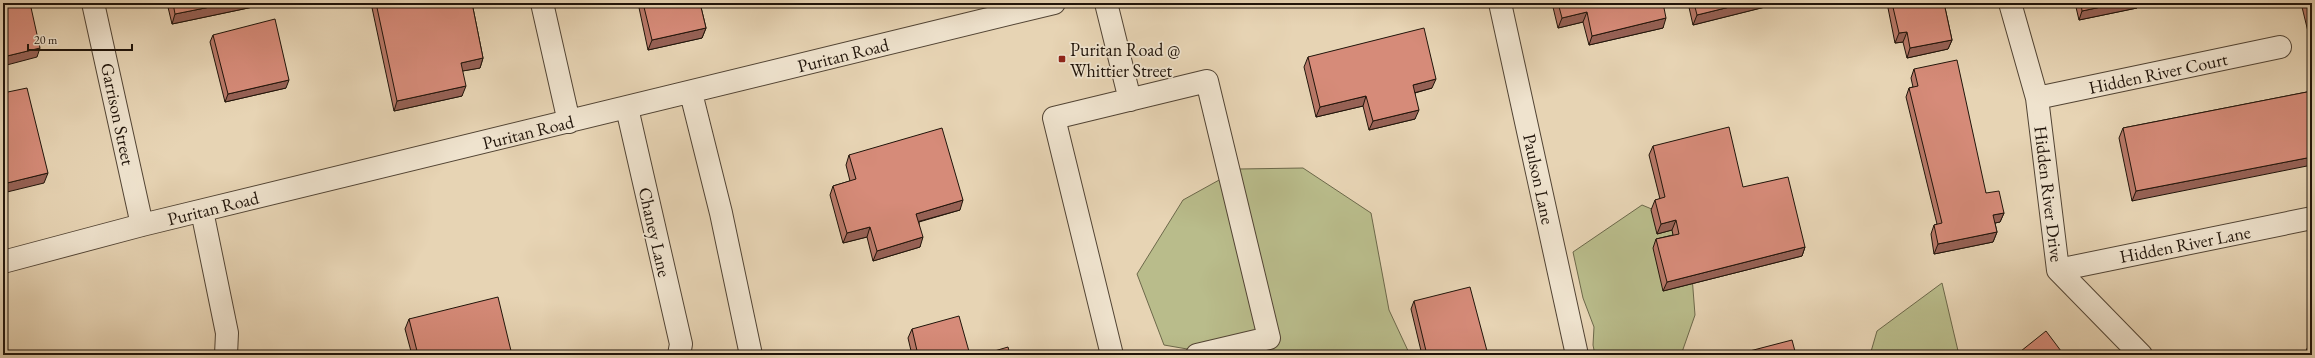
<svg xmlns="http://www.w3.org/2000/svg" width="2315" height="358" viewBox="0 0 2315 358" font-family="'EB Garamond',serif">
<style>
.green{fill:#b9bc8b;stroke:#6c684a}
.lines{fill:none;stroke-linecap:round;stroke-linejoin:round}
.minor-casing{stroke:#524434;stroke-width:24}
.minor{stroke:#efe3ce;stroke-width:22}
.wall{fill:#b87868;stroke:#20140a}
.shaded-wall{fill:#966155;stroke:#20140a}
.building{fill:#d68b79;stroke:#20140a}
.poi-dot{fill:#8f2418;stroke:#efe3ce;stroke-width:1.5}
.labels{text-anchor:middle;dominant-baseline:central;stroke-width:3.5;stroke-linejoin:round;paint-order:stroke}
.poi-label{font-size:18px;fill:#20140a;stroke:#efe3ce;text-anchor:start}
.street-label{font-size:18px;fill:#20140a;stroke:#efe3ce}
</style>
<rect width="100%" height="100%" fill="#e7d4b4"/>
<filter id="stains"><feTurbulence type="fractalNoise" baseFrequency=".005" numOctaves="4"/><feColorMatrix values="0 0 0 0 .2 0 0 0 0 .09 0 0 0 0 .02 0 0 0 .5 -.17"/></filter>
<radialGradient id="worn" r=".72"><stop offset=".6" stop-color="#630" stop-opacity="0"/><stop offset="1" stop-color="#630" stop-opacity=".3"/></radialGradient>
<path class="green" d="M1303,168L1371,213L1389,310L1410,355H1222L1164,345L1137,274L1183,200L1239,169Z
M1642,205L1688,224L1695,315L1681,355H1595L1593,345L1594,327L1583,298L1573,252Z
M1942,283L1959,355H1870L1877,331Z"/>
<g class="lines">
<defs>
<path id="minor" d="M93,3L142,225
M542,3L569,122
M1106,3L1130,100
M1500,3L1577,355
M2010,3L2037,98L2058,270L2141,355
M691,93L721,213L751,355
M2037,98L2280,47
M627,108L681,344L679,355
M202,211L227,333L226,355
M3,262L142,225L1054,3
M2058,270L2312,218
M1112,355L1054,118L1207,81L1269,338L1197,355"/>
</defs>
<use href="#minor" class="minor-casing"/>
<use href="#minor" class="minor"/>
</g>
<path class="wall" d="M167,3H272L172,24Z
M371,3H472L483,58L480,68L462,71V96L394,111Z
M638,3H700L706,28L702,38L648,50Z
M1552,3H1663V28L1589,45L1583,22L1558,28Z
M1688,3H1774L1773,5L1693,25Z
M1887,3H1944L1952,40L1948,49L1907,58L1903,42L1895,43Z
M2075,3H2139L2137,8L2079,20Z
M2301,3H2312V48Z
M213,35L286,88L225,102L210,42Z
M1308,57L1432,88L1415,93V119L1369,130L1363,106L1316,117L1304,67Z
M1914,69L1986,193L2004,213L2000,222L1995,223L1997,232L1993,242L1934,254L1931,234L1934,225L1937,224L1906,97L1909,88L1913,87L1911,78Z
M2312,91L2132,201L2119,138L2123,128Z
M1653,146L1743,187L1805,247L1802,256L1663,291L1653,248L1656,239L1673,235L1672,230L1657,234L1651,210L1655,200L1660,199L1649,155Z
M849,155L960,210L919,222L920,247L873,261L867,237L843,243L830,195L833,186L850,181L846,165Z
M1414,301L1486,355H1422L1411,309Z
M409,319L512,355H412L405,329Z
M912,329L970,355H912L908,338Z"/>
<path class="shaded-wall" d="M230,3H272L172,24L175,14Z
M1746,3H1774L1773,5L1693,25L1697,15Z
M2120,3H2139L2137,8L2079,20L2082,11Z
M1587,12L1583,22L1558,28L1562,18Z
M1666,18L1663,28L1589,45L1592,36Z
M706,28L702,38L648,50L652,40Z
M1907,32L1903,42L1895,43L1899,33Z
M1952,40L1948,49L1907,58L1910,48Z
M40,48L37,57L3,66V57Z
M483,58L480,68L457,72L461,63Z
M1436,79L1432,88L1410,94L1413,85Z
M289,80L286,88L225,102L228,94Z
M466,86L462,96L394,111L397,101Z
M1366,96L1363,106L1316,117L1320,107Z
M1419,110L1415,119L1369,130L1373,121Z
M2312,157V165L2132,201L2136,191Z
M48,173L44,183L3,193V184Z
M963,200L960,210L913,223L916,214Z
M2004,213L2000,222L1990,224L1993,215Z
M1676,220L1672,230L1657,234L1661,224Z
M870,227L867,237L843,243L847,233Z
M1997,232L1993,242L1934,254L1938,244Z
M923,237L920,247L873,261L877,251Z
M1805,247L1802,256L1663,291L1667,282Z
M1487,351L1486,355H1481L1482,353Z"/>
<path class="building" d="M3,3H30L40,48L3,57Z
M173,3H230L175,14Z
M376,3H472L483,58L461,63L466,86L397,101Z
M643,3H700L706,28L652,40Z
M1558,3H1663L1666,18L1592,36L1587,12L1562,18Z
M1694,3H1746L1697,15Z
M1892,3H1944L1952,40L1910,48L1907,32L1899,33Z
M2081,3H2120L2082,11Z
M2307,3H2312V23Z
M275,19L289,80L228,94L213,35Z
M1424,28L1436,79L1413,85L1419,110L1373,121L1366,96L1320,107L1308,57Z
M1957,60L1986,193L1999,191L2004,213L1993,215L1997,232L1938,244L1934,225L1942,223L1909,88L1918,86L1914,69Z
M27,88L48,173L3,184V93Z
M2312,91V157L2136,191L2123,128Z
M1729,127L1743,187L1788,177L1805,247L1667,282L1656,239L1679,234L1676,220L1661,224L1655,200L1665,197L1653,146Z
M942,128L963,200L916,214L923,237L877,251L870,227L847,233L833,186L856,179L849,155Z
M1470,287L1487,351L1482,353V355H1427L1414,301Z
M498,297L512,355H418L409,319Z
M959,316L970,355H918L912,329Z
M2046,331L2064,355H2016Z
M2312,338V355H2304Z
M1792,340L1796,355H1743L1742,353Z
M1008,347L1010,355H981Z"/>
<rect class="poi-dot" x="1058" y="55" width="8" height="8" rx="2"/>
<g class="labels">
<g class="poi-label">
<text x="1070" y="49">Puritan Road @<tspan x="1070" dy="21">Whittier Street</tspan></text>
</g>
<g class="street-label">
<text transform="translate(843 55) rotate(-14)">Puritan Road</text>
<text transform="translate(2158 73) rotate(-12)">Hidden River Court</text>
<text transform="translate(118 114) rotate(78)">Garrison Street</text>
<text transform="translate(528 132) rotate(-14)">Puritan Road</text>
<text transform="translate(1539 179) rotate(78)">Paulson Lane</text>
<text transform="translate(2049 194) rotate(83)">Hidden River Drive</text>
<text transform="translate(213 208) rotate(-14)">Puritan Road</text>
<text transform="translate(655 232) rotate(77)">Chaney Lane</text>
<text transform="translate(2185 244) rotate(-11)">Hidden River Lane</text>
</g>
</g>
<rect width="2315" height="358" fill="none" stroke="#e7d4b4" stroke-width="16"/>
<rect x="4" y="4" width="2307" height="350" fill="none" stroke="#20140a" stroke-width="2"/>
<rect x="8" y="8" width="2299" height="342" fill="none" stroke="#20140a"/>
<path d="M28 44v6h104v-6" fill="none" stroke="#20140a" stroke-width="2"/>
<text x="34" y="44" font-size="12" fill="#20140a" stroke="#efe3ce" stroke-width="3" paint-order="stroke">20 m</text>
<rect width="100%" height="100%" filter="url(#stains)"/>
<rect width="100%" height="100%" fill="url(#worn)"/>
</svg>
